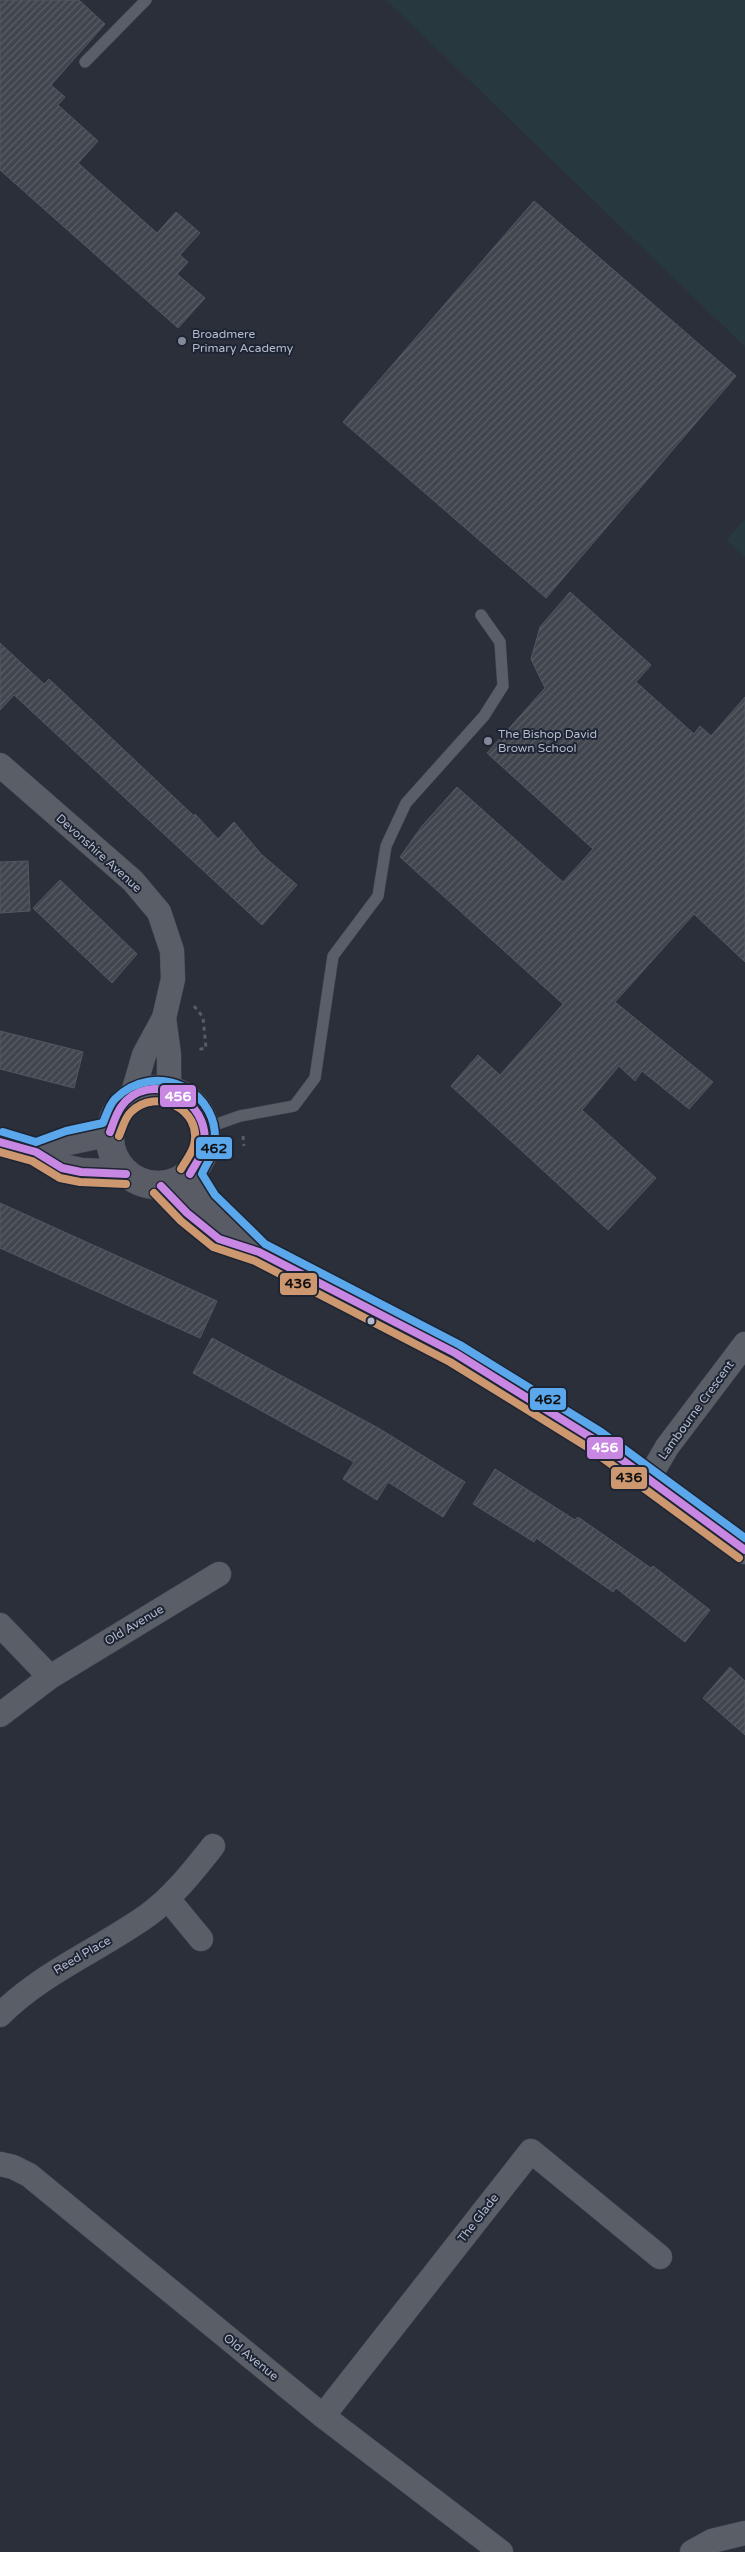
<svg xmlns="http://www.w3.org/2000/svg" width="745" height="2552" viewBox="0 0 745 2552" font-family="'Varela Round',sans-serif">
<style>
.park{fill:#27393f}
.building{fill:url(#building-hatch);stroke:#525761}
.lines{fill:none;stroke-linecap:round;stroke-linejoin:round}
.lane-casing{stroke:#464a52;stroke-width:12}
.street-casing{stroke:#464a52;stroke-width:25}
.secondary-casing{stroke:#464a52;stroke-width:29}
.path{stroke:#585c64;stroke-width:3;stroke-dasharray:4 4;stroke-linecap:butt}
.lane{stroke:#5a5e67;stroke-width:11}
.street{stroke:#5a5e67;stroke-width:24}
.secondary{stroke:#595c65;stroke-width:28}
.bus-1-casing{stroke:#1d2434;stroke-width:11}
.bus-2-casing{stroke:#1d2434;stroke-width:11}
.bus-3-casing{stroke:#1d2434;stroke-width:11}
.bus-1{stroke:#c787e3;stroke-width:8}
.bus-2{stroke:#cd976f;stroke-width:8}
.bus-3{stroke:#5aa8eb;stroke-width:8}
.poi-dot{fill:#848997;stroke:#1d2434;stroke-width:2}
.bus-dot{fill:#b4baca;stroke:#1d2434;stroke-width:2}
.labels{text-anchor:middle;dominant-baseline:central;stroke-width:4;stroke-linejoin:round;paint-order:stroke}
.poi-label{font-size:12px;fill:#b4baca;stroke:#1d2434;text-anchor:start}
.street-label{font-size:12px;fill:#b4baca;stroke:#1d2434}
.line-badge{stroke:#1d2434;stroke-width:2}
.badge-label{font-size:14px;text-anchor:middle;font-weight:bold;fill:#fff}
.pale-badge-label{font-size:14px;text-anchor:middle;font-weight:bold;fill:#111}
</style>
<defs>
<pattern id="building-hatch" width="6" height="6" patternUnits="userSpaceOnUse" patternTransform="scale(1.25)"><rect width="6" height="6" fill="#41464e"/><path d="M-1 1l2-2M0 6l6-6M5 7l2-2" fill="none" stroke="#5a5f66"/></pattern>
</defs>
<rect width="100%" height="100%" fill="#2a2f39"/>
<path class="park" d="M386,0H745V347L404,17Z
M745,519V557L726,540Z"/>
<path class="building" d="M0,0H79L105,24L51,85L65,97L58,105L98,141L78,163L157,233L176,212L200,233L180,255L188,262L177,274L205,298L178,328L0,170Z
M534,201L736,376L546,598L343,422Z
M570,592L651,665L636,682L694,734L700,726L711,736L745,697V962L694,914L615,1002L713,1082L689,1109L642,1071L635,1081L619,1066L582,1110L656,1178L608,1230L451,1086L478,1055L500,1075L563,1004L400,857L422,826L457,787L563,882L593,849L487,753L545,688L531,659L540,627Z
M0,643L44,684L49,679L194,816L195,814L218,839L234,822L261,854L297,885L262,925L14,695L0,710Z
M28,861L30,911L0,913V862Z
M60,880L137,954L112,983L33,908Z
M0,1031L83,1052L74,1088L0,1069Z
M0,1203L217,1301L200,1338L0,1248Z
M212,1338L380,1429L465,1482L443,1517L388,1482L377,1500L343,1479L354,1462L193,1373Z
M495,1469L575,1520L578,1517L651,1568L653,1566L710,1610L685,1642L616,1588L613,1592L536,1538L534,1542L473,1504Z
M730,1667L745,1681V1735L703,1698Z"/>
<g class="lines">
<defs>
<path id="lane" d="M85,62L146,0
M206,1128L240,1116L294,1106L315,1078L333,956L378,896L386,846L406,803L484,716L503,686L500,642L481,615"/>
<path id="street" d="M0,765L133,881L159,912L172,951L173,979L164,1018L144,1055L132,1096
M164,1018L169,1055V1090
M649,1478L667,1447L745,1344
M0,1625L50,1677
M0,1715L50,1677L219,1574
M168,1899L201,1939
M0,2015C43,1972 99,1950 148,1915C173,1897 193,1871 213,1846
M0,2164L13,2167L29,2175L323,2416L501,2552
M323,2416L531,2151L660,2257
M692,2552L712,2541L745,2533"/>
<path id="secondary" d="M110 1137a48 48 0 1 1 96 0a48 48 0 1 1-96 0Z
M0,1142L36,1152L62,1168L81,1172L126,1174
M36,1152L68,1141L110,1132
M190,1174L207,1201L252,1246
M161,1186L187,1213L219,1239L259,1252L455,1353L595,1440L745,1550"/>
</defs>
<use href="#lane" class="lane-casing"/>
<use href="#street" class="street-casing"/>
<use href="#secondary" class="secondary-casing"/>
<path class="path" d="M194,1006L203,1017L206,1048L196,1050
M243,1136L244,1146"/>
<use href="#lane" class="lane"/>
<use href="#street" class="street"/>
<use href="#secondary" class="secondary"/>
<defs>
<path id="bus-1" d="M110,1132C113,1124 116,1114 121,1107C148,1068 212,1098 204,1147C202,1156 194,1166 190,1174
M0,1142L36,1152L62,1168L81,1172L126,1174
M161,1186L187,1213L219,1239L259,1252L455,1353L595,1440L745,1550"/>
<path id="bus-2" d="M119,1136C122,1129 125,1117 131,1112C156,1087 203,1109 194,1145C192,1153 185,1162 181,1169
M0,1152L32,1161L60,1178L80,1182L126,1184
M154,1193L181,1221L213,1247L255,1261L450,1362L589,1448L739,1558"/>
<path id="bus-3" d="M3,1132L36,1142L66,1131L103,1123C106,1116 109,1105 115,1099C156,1058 224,1091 214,1149C212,1157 205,1166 202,1174L215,1195L265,1244L460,1345L601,1432L745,1538"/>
</defs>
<use href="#bus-1" class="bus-1-casing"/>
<use href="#bus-2" class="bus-2-casing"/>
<use href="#bus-3" class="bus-3-casing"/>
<use href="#bus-1" class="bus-1"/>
<use href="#bus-2" class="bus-2"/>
<use href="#bus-3" class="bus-3"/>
</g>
<g class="poi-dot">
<circle cx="182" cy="341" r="5"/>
<circle cx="488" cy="741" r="5"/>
</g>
<circle class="bus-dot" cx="371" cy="1321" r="4.5"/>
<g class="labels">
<g class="poi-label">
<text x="192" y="334">Broadmere<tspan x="192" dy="14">Primary Academy</tspan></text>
<text x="498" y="734">The Bishop David<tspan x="498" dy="14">Brown School</tspan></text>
</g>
<g class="street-label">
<text transform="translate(99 853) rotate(42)">Devonshire Avenue</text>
<text transform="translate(696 1410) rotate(-54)">Lambourne Crescent</text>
<text transform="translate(134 1625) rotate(-31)">Old Avenue</text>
<text transform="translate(82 1955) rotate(-30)">Reed Place</text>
<text transform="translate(478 2218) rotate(-52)">The Glade</text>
<text transform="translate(251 2357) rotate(39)">Old Avenue</text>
</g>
</g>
<g class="line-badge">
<rect x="159" y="1084" width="38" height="24" rx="5" fill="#c787e3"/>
<rect x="195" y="1136" width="38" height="24" rx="5" fill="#5aa8eb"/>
<rect x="279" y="1272" width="39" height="24" rx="5" fill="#cd976f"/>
<rect x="529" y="1387" width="38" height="24" rx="5" fill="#5aa8eb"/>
<rect x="586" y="1436" width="38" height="24" rx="5" fill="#c787e3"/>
<rect x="610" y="1466" width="38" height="24" rx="5" fill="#cd976f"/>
</g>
<g class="badge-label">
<text x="178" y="1101">456</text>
<text x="605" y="1452">456</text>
</g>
<g class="pale-badge-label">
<text x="214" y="1153">462</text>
<text x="298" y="1288">436</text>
<text x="548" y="1404">462</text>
<text x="629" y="1482">436</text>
</g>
</svg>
